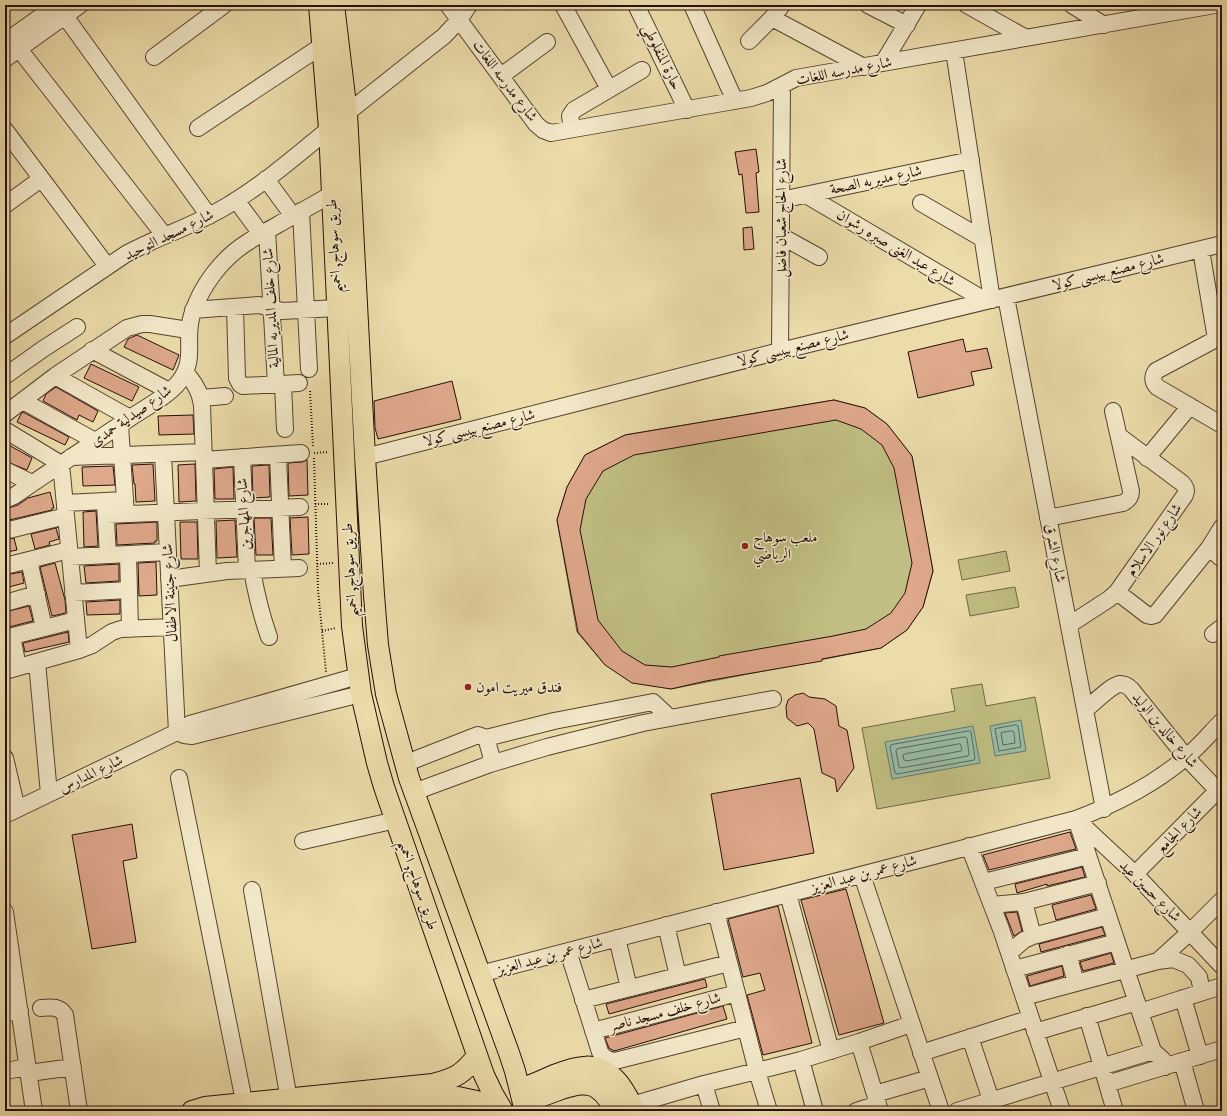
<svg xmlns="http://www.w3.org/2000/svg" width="1227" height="1116" viewBox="0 0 1227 1116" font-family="'IM FELL English',Amiri,serif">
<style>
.green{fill:#c0be83;stroke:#736644}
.water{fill:#98bca6;stroke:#6a7766}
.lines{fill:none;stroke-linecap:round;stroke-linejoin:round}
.shore{stroke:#5f6656;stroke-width:1}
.building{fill:#dea88b;stroke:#260f06;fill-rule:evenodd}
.minor-casing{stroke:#57422f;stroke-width:18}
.major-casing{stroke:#260f06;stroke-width:22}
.path{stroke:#260f06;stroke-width:2;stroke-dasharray:1 2;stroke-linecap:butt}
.minor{stroke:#f2e8c8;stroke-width:16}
.major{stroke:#ebdcaa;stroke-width:20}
.poi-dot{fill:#8f2418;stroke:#f2e8c8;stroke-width:1.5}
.labels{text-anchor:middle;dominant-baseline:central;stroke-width:3;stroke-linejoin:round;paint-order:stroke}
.street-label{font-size:15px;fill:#260f06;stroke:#f2e8c8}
.poi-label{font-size:15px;fill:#260f06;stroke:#f2e8c8;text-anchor:start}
</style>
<rect width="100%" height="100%" fill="#ebdcaa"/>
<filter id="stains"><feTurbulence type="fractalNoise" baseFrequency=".005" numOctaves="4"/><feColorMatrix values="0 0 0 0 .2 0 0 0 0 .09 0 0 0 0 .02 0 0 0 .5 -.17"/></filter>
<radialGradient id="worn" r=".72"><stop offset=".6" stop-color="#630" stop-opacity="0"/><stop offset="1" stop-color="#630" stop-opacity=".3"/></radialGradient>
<path class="green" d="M834,400L865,408L887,424L912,456L933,571L923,607L907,630L881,648L671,689L605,665L577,632L557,520L567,487L585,455L625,435Z
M1006,551L1010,571L962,580L958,560Z
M1015,587L1019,607L970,616L966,595Z
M982,684L986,706L1035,697L1050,778L877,809L862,728L955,711L951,689Z"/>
<path class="water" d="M1021,720L1026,751L995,756L990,726Z
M973,726L980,763L892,779L885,742Z"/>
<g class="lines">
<path class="shore" d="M1016,725L1018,726L1021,747L999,751L995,729Z
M969,731L971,732L975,758L974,760L897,774L895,773L890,747L891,745Z
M1012,731L1014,732L1015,743L1003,745L1001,733Z
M965,737L967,738L969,754L968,756L901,768L899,767L896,751L897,749Z
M960,744L962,749L961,751L906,761L904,760L903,755L905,754Z"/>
</g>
<path class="building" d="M756,149L759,172L756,173L759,212L746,213L742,174L739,175L735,152Z
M752,227L754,249L744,250L743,228Z
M137,335L179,355L173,370L124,347L128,339Z
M963,339L966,352L987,348L992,368L971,372L974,385L918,398L908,352Z
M91,364L139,387L132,401L84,378Z
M452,381L461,419L378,439L375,428L374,401Z
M56,387L98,411L93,422L79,415L77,420L43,401L46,394Z
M834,400L865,408L887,424L912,456L933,571L923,607L907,630L881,648L822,659V661L706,681L671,689L632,683L605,665L578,632L557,520L567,487L585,455L625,435ZM836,420L861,429L882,445L894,468L912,563L905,593L891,613L866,629L833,636L719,656V657L672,667L645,665L622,651L598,620L580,530L586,499L603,471L634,455Z
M23,412L69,437L65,445L17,422L21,414Z
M193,415L194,434L159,435L158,416Z
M5,443L32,458L27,470L5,461Z
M307,460L308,495L289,496L288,463L302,462Z
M153,464L155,501L136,502L135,484H134L132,465Z
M195,464L196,501L179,502L178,465Z
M269,465L270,497L253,498L252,466Z
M113,466L115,485L83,486L82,467Z
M233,467L234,499H215L214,469Z
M50,492L54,508H52V510L5,521V509L18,505L28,498Z
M96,511L98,546L84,547L83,512Z
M308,517L309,554L292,555L290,518Z
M254,518H271L273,555H256Z
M235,520L237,557L217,558L216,521Z
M157,522V541H155V543L117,545L116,524Z
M180,522H197L198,559H181Z
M56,528L59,539L49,542L50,545L35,549L31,534Z
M14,538L17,550L7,552L5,540Z
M156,562L157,595L139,596L138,563Z
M55,563L65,600L66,613L52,616L40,567Z
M119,564V581L86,583L84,566Z
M22,572L24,583L5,588V575Z
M120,600V614L87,615L86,602Z
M29,606L33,621L5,628V612Z
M68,632L69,642L25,652L23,643Z
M803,693L809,697L825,699L836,706L839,726L847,730L854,768L837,792L835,779L822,773L814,729L808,723L797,726L787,718L786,707L788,700L795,695Z
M800,778L814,853L724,870L711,794Z
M132,824L137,858L123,861L136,942L92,949L72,835Z
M1070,832L1076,849L989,870L983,855Z
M1082,867L1085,877L1047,886V884L1017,893L1015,884Z
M846,889L884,1023L839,1035L801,900Z
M1091,895L1096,909L1056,920L1052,905Z
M778,906L812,1043L763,1055L747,995L765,990L760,973L743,977L728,919Z
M1017,912L1022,931L1014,936L1005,913Z
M1102,927L1105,935L1041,952L1039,944Z
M1111,953L1114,963L1083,971L1080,962Z
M1062,966L1064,976L1030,986L1027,976Z
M705,979L707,987L609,1014L606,1004Z
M723,1006L727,1019L614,1051L609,1048L605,1038Z"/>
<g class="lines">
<defs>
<path id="minor" d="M57,5L209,216
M448,5L536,124L543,130L551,133L751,98L767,93L796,78L1215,5
M563,5L609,89
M636,5L687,110
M692,5L735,101
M868,5L907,25
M967,5L1026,38
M1072,5L1104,25
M772,18L864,67
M749,41L772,18L782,5
M5,42L57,5
M19,49L164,235
M954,51L992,300
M154,57L224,5
M5,59L80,5
M883,63L918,5
M501,76L547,42
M347,113L444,36L459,20L469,5
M198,128L323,45
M572,129L570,116L574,110L642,70
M5,130L107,266
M266,179L293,216
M806,195L986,301
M236,200L261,234
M781,200L971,160
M921,203L983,239
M5,205L41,179
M301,211L309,369
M267,231L276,384
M781,236L819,257
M1201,250L1216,339
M1006,297L1104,809
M235,307L237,378L240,384L243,386L299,383
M193,310L259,305L282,311L337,308
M1222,334L1216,339L1156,371C1152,377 1152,381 1157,387L1222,425
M5,336L126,254C159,236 197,225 230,204C265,183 297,155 329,129
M92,350L169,391
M780,351L782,86
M185,372C194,382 200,391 202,405L208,573
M5,376L43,349L77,327
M55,376L130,418
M283,384L285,429
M201,398L225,396
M23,401L95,441
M5,414L55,376L127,328L142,324H150L188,330
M120,425L126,514
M5,430L61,464L79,650
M163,454L177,732
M278,456L283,569
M71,457L204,452
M242,457L247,570
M365,457L780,351L1222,244
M1147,458L1190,406
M204,460L301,453
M5,470L32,483
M5,500L14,496C53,469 93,443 133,416C147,407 169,395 179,382C197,359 184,340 192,315C201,286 222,258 248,242C258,235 269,230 279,224C297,214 314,204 332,194
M65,503L125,500
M105,504L108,555
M106,515L300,507
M1048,518L1123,503C1129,500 1131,497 1131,491L1113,411
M5,531L66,516
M1209,548L1222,559
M128,554L130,629
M70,557L168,552
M29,560L44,628
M5,566L69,550
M252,570C256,593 261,614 269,637
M169,579L227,571L299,568
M1117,592L1147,615L1151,616L1155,615L1209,548L1222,527
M73,593L129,590
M5,603L37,594
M1069,625L1109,599L1117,592L1185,495C1187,490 1186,487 1182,483L1119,436
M1213,634L1222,627
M12,636L18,667
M5,638L76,620
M37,662L49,794
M5,671L79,650L92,645L112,632L121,629L172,627
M1085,710C1093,704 1111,685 1120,684C1125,684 1128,686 1131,689L1186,757L1222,795
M177,732L184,735L192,736L361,694
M486,738L554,721L653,702L670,718
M5,758L17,809
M404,764L478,735L486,738L491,755L490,764L414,792
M490,764L547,747L643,723L773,699
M179,778L246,1111
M5,815L177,732L190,724L358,676
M1076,819L1153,1051
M1077,820L1135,874L1222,966
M303,841L396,820
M969,846L1001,929L1062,1111
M1135,874L1222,786
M862,875L941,1111
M984,882L1088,856
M252,890L291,1111
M788,894L831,1051
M1024,902L1033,936
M992,905L1024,902L1098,883
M5,912L34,1111
M716,912L757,1071L769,1111
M666,925L678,976
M617,938L629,988
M568,951L600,1052C604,1058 608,1060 615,1061L746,1028
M1009,953L1024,940L1033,936L1108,916
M1068,954L1076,983
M1158,961L1190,932L1222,900
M1014,969L1117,942
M480,974L1076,819C1116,804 1152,786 1185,758C1199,747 1210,733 1222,721
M1024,997L1158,961L1173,959L1188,965L1199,977L1202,992
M1183,998L1200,1056
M583,1000L729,963
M41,1008C52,1007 59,1006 65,1015L79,1111
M1140,1012L1222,986
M5,1013L20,1011
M1087,1016L1115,1111
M593,1031L737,993
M1035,1032L1137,1002
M970,1037L994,1109
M859,1042L880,1111
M921,1053L1031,1018
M801,1060L815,1111
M1182,1061L1196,1111
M5,1071L28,1067
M29,1073L73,1067
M704,1084L712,1111
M1107,1084L1222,1049
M875,1094L930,1078
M622,1111L632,1105L704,1084L801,1060L859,1042L911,1024
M856,1111L878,1104
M957,1111L1153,1051L1163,1060L1165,1067"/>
<path id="major" d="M319,5L329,129L352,626L361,694L377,763L384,787L484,1075L493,1094L503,1111
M334,5L347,113L365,457L374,595L378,645L386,694L409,778L509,1053L515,1071L525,1111
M520,1089C532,1085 543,1080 554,1075C577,1066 596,1060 616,1080C624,1088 630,1101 635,1111
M523,1104C534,1099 545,1095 556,1091C585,1080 599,1080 615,1111
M192,1111L205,1107L433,1084C456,1078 463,1074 477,1056
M309,1111L355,1107L404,1100L458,1097L481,1102L502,1111"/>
</defs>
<use href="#minor" class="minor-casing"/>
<use href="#major" class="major-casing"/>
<path class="path" d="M310,391L313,446
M314,453L328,452
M314,458L318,590L326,672
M315,504H330
M317,564L334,563
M322,631L336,628"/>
<use href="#minor" class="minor"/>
<use href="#major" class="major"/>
</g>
<g class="poi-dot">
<circle cx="745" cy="546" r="4"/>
<circle cx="468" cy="687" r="4"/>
</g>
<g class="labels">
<g class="street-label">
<text transform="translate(662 57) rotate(64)">حارة المنفلوطي</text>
<text transform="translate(844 71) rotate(-11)">شارع مدرسه اللغات</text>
<text transform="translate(505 81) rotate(53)">شارع مدرسه اللغات</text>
<text transform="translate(876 180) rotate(-12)">شارع مديريه الصحة</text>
<text transform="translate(781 218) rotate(-90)">شارع الحاج شعبان فاضل</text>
<text transform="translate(169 235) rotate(-26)">شارع مسجد التوحيد</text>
<text transform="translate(334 246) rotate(-93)">طريق سوهاج, اخميم</text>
<text transform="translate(896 248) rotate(31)">شارع عبد الغنى صبره رشوان</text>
<text transform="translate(1108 272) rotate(-14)">شارع مصنع بيبسى كولا</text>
<text transform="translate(271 308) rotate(-93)">شارع خلف المديريه المالية</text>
<text transform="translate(793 348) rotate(-14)">شارع مصنع بيبسى كولا</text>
<text transform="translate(131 416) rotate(-35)">شارع صيدلية حمدى</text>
<text transform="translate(479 428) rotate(-14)">شارع مصنع بيبسى كولا</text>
<text transform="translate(244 514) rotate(-93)">شارع المهاجرين</text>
<text transform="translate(1154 540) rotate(-55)">شارع نور الاسلام</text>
<text transform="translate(1055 553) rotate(79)">شارع الشرق</text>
<text transform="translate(350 570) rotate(-93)">طريق سوهاج, اخميم</text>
<text transform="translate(170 593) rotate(-93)">شارع جنينة الاطفال</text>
<text transform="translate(1165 730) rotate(50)">شارع خالد بن الوليد</text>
<text transform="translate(91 774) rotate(-26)">شارع المدارس</text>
<text transform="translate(1179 830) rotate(-46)">شارع الجامع</text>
<text transform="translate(864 874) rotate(-15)">شارع عمر بن عبد العزيز</text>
<text transform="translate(418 885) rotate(71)">طريق سوهاج, اخميم</text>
<text transform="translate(1150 891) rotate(45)">شارع حسين عيد</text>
<text transform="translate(550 956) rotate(-15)">شارع عمر بن عبد العزيز</text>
<text transform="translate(665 1012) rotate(-15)">شارع خلف مسجد ناصر</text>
</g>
<g class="poi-label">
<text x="753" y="537">ملعب سوهاج<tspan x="753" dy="17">الرياضي</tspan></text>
<text x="476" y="687">فندق ميريت امون</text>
</g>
</g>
<rect width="1227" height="1116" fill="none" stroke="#ebdcaa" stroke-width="20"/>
<rect x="6" y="6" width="1215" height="1104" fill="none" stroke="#260f06" stroke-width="2"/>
<rect x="10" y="10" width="1207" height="1096" fill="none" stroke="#260f06"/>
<rect width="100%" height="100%" filter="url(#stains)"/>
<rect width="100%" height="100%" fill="url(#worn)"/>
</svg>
